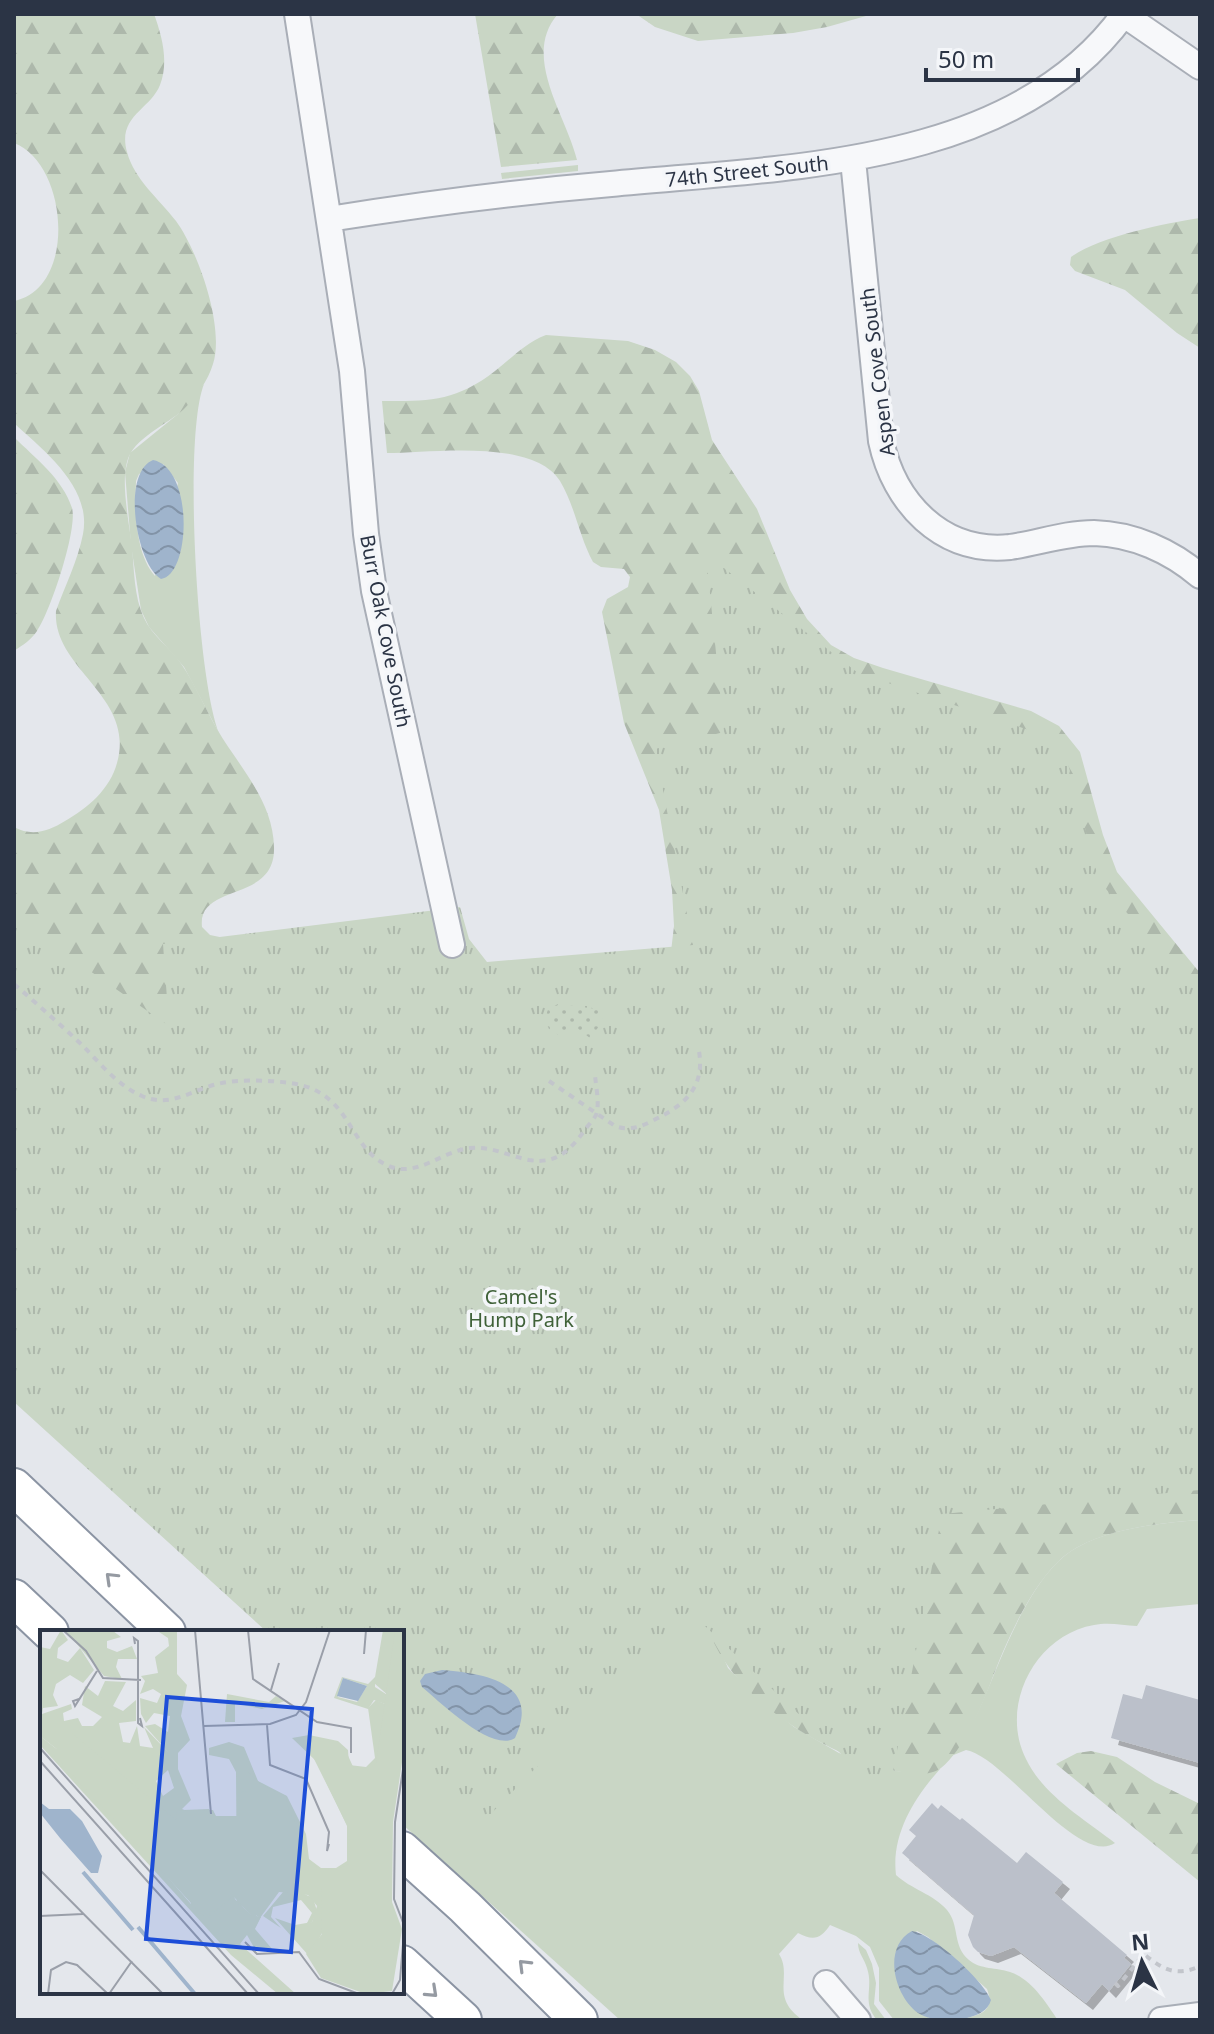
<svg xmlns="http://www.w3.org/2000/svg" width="1214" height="2034" viewBox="0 0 1214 2034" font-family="'Noto Sans',sans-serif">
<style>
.grass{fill:#c9d6c5;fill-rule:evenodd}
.forest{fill:url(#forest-firs)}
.park{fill:url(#park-tufts)}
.garden{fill:url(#garden-dots)}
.water{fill:url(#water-waves)}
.building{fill:#bbc0ca;filter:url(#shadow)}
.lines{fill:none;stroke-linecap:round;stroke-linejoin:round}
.minor-casing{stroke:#a9aeb7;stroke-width:28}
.highway-casing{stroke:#8b94a3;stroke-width:40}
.path{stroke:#c2c5cb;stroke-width:4;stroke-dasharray:6 6;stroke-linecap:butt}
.minor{stroke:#f7f8fa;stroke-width:24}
.highway{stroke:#fff;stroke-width:36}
.oneway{stroke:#959aa2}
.labels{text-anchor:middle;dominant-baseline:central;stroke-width:7;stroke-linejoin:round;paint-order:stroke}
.street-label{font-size:20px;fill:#2b3445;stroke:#f4f6f9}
.park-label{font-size:20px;fill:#3f6138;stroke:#f4f6f9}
.inset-river{fill:none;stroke:#9fb4cc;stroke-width:4}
.inset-road{fill:none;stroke:#9a9fa9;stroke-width:2}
.view{fill:#1d4ed8;fill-opacity:0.15;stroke:#1d4ed8;stroke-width:4}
.inset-edge{fill:none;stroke:#2b3445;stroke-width:4}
</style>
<defs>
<pattern id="forest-firs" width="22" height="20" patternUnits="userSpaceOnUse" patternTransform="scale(2)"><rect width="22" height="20" fill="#c9d6c5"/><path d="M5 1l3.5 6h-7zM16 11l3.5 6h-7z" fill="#adb8ab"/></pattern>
<pattern id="park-tufts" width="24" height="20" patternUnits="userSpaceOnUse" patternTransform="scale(2)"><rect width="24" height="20" fill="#c9d6c5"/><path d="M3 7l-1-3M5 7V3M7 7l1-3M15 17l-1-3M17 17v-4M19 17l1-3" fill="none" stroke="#adb8ab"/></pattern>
<pattern id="garden-dots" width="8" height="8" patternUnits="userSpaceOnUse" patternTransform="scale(2)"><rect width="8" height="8" fill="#c9d6c5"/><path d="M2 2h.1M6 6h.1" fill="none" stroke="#adb8ab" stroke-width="1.8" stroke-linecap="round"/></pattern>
<pattern id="water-waves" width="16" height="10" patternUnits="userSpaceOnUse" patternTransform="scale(2)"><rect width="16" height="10" fill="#9fb4cc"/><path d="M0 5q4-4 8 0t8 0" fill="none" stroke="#8293a7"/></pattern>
<filter id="shadow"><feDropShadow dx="7" dy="7" stdDeviation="0" flood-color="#0004"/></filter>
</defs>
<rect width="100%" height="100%" fill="#e4e7ec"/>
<path class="grass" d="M578,165V171L502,179L501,173Z
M204,384C183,437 197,678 219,733L184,667L149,627L141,610L131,545L125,472L130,453L178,414ZM163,464L178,483L155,576C135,553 135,511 136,481L139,474Z
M662,1515L728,1668L756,1696L794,1727L839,1753L896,1771L921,1773L940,1769C915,1797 891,1834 896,1875C911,1889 933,1894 947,1910C960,1925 952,1946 969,1960C981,1970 996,1967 1010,1972C1032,1979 1046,2003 1058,2020H953C973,2017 997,2015 987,1989L928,1937L917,1931L896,1952C893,1983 907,2017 941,2020H894L879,2001V1968L870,1947L856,1936L830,1925C821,1939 813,1941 798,1933L779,1954C793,1976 769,1997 803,2020H620L402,1824V1645Z
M1200,1520V1604L1147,1609L1137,1626C1122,1625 1108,1622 1094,1625C1035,1635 999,1706 1026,1759C1043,1795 1084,1819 1115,1843C1078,1867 1005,1757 966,1750L951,1756C963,1739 974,1722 982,1703C1002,1658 1030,1574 1076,1548C1111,1528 1160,1523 1200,1520Z
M858,1943L866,1950L872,1964L876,1983L874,2004L886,2020H877C861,2001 874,1989 867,1968C864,1958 858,1953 858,1943Z"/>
<path class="forest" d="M14,14H154C162,36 169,62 160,85C150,110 117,116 127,152C134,179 159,199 176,221C198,251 225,327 213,364C208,381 196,397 184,409C167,425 133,438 127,462C121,484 129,523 132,546C134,569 134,597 144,618C152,636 171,648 182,665C195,684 205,708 217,729C239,767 273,800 274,847C276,904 197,882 202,927L210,935L277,949L537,1142L14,978V827C32,837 49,831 65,821C88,808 110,789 117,763C136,696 52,669 56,611C65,586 78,560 83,534C92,487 44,451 14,423V301C78,288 68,163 14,143Z
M475,14H558C521,56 566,115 577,160L501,167Z
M636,14H873L827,27L793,33L698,41L655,27Z
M1200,218V348L1177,333L1125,290L1075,271L1070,265L1071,257C1098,237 1166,223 1200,218Z
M546,335L628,341L655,350L676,362L690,376L699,391L712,440L757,509L790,590L807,619L831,645L854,658L883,668L1031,711L1059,726L1080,752L1103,835L1117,872L1200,973V1520C1160,1523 1112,1528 1076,1548C1038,1569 1007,1639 992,1679C983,1704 963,1751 941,1768C928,1778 903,1773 888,1769C819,1751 732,1698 708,1628L670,960L674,926L672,890L659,810L624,723L602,612L607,599L628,587L630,577L624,569L601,567L593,562C579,536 575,506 560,481C533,438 430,453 387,453L382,401C429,401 455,402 495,371C512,358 525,343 546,335Z
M14,437C35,458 63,479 72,508C78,529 50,613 37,631C31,640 23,645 14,651Z
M1091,1751L1117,1757L1155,1782L1200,1804V1882L1056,1764L1077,1753Z"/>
<path class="park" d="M706,554L858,673L1062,741L1099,881L1200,996V1490L942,1514L888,1798L689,1611L480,1825L402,1755V1632H267L14,1402V918L169,1026L163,944L460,907L469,939L487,962L693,945L655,749L724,732Z"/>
<path class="garden" d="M558,1004L605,1010L600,1025L590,1038L578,1029L563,1038L549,1029L545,1020L548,1009Z"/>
<path class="water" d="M153,460C194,468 191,575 161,579C136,564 121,473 153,460Z
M442,1670C482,1673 542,1682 515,1738C492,1753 440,1702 422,1687L420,1681L425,1674Z
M912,1931C933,1934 983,1980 991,2000C988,2011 978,2015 967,2018C952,2021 932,2022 918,2013C894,1996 882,1947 912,1931Z"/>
<path class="building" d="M1146,1685L1200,1700V1763L1111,1738L1123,1694L1142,1699Z
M932,1803L938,1809L941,1805L960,1820L962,1818L1017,1863L1026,1852L1063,1882L1054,1893L1127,1955L1124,1958L1131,1964L1109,1991L1102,1984L1086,2003L1014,1947L991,1956L978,1952L973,1947L968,1935L974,1915L902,1853L916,1836L909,1830Z"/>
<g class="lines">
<defs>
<path id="minor" d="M297,14L352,371L366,534L374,591L452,945
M1123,14L1200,67
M853,160L881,441C894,502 941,554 1010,547C1038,543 1065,533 1094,533C1133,534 1171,551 1200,576
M329,219C423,204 517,192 611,184C783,167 1013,168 1124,14
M826,1983L858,2020
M1161,2020L1200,2015"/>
<path id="highway" d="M14,1487L167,1632
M14,1598L50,1632
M402,1850L465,1907L579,2020
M402,1964L463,2020"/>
</defs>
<use href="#minor" class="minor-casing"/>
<use href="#highway" class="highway-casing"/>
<path class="path" d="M14,984C37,1004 60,1024 82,1045C100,1063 118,1086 142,1096C170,1108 190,1091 217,1084C239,1079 267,1080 290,1083C353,1091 347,1149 389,1166C417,1178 442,1151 470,1148C492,1146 508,1156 529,1160C558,1165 572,1148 587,1127C591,1122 596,1117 597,1112C599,1100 596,1087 595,1075
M549,1081L615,1126C629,1131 640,1127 652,1121C686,1105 707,1086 698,1046
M1115,1983L1118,1986L1144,1954C1163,1970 1177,1977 1200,1966"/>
<use href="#minor" class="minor"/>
<use href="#highway" class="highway"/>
</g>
<defs><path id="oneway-chevron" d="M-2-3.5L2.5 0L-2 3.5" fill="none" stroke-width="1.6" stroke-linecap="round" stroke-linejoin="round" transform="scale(2)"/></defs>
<g class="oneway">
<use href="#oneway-chevron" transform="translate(111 1578) rotate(-136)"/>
<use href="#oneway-chevron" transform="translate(524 1965) rotate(-135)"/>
<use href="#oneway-chevron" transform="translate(432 1992) rotate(43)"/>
</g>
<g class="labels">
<g class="street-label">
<text transform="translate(747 171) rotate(-6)">74th Street South</text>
<text transform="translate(877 372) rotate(-97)">Aspen Cove South</text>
<text transform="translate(386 631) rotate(79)">Burr Oak Cove South</text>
</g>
<g class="park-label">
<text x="521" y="1296">Camel's<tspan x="521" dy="23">Hump Park</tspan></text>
</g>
</g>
<g transform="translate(40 1630)">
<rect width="364" height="364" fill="#e4e7ec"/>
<path d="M302,47L328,54L335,47V57L349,66L345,74L334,70L328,79L294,68ZM303,48L327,56L317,72L298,67ZM0,106L18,120L151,274L143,180L169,179L195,269L211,285L221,287L215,299L233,320L216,321L207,305L200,314L256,364H238L191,325L0,115ZM243,262L258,261L273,268L277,281L272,292L266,295L272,283L261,270L233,277L231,287L241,298L223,286Z" fill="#c9d6c5" fill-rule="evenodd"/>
<path d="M21,0L28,10L18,18L17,28L28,32L40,18L54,40L43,53L30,45L16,54L13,65L18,76L3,78L2,84L31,74L32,79L23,83L24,91L38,88L42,96H53L62,87L42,75L45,56L58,66L65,51L86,52L73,76L83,81L96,70V91L79,93L83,112L90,113L97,96L100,116L113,118L104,97L129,123L105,96L115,94L128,102L130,86L114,83L106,93L101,84L100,68L117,73L121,64L113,59L100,64L105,51L101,46L118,43L115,27L129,16L128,8L116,0H137V44L147,55L141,86L150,110L138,123V139L151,170L142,179L157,185L152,274L18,120L0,106V17L10,19ZM128,140L134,158L123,166L116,151ZM25,0L73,1L81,7L67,11V18L77,22L92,16L97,29H78L76,37L82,49L64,46ZM343,0H364L349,66L334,53ZM187,64L229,72L236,66L245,71L222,79L195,73V92H185ZM336,70L345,74V193L269,326L235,288L255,295L272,292L277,276L268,265L239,262L220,288L197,273L196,142L189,129L169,125V118L189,112L204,117L218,151L247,166L266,204L269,229L281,238H296L307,231V196L276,131L252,108L269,105L298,111L308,120L309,135L326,137L335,128L328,78Z" fill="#c9d6c5" fill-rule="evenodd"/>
<path d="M355,0H364V119L353,192L352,272L362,299L352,361L326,364L281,348L266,324L282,304L281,257H224L215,290L193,266L166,289L12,123L32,103L136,190L137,181L173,180L176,186H200L198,163L206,161V140L223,156L246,166L249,183L265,205L266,228L279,239L295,240L309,234L310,201L269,119H305L315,141H327L336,133Z" fill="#c9d6c5"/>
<path d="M303,48L327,56L318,71L297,66ZM0,172L9,179H30L42,191L62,226L58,243H51L20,208L0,183Z" fill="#9fb4cc"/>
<path class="inset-river" d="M43,242L93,300M98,297L155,364"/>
<path class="inset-road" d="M23,0L46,21L63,48L101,50M155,0L171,184M208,0L213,49L277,92L311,98V123M95,14L94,8L98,11V93L102,96L100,88M324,24L326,0M231,60L239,33M39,69L33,71L35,76L57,41M227,95L230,135L266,149L289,202L287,221L289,214M164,96L230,94L256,85L266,72L290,0M0,118L219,364M0,131L208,364M364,133L355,192L354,269L364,295M0,240L123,364M0,286L43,284M205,312L217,324L259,322L279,349L319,364M8,364L11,340L26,332L37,335L68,364M69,364L92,331M352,364L360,350L364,302"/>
<path class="view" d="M127,67L272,79L251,322L106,309Z"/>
<rect width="364" height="364" class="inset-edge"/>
</g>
<rect width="1214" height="2034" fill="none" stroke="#2b3445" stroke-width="32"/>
<g transform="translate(1142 1962) rotate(355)" stroke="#f4f6f9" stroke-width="6" paint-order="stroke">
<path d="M0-6L14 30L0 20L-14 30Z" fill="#2b3445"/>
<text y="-12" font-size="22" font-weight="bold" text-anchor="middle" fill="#2b3445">N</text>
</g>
<path d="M926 68v12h152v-12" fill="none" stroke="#2b3445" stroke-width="4"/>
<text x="938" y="68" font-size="24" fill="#2b3445" stroke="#f4f6f9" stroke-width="6" paint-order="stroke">50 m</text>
</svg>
